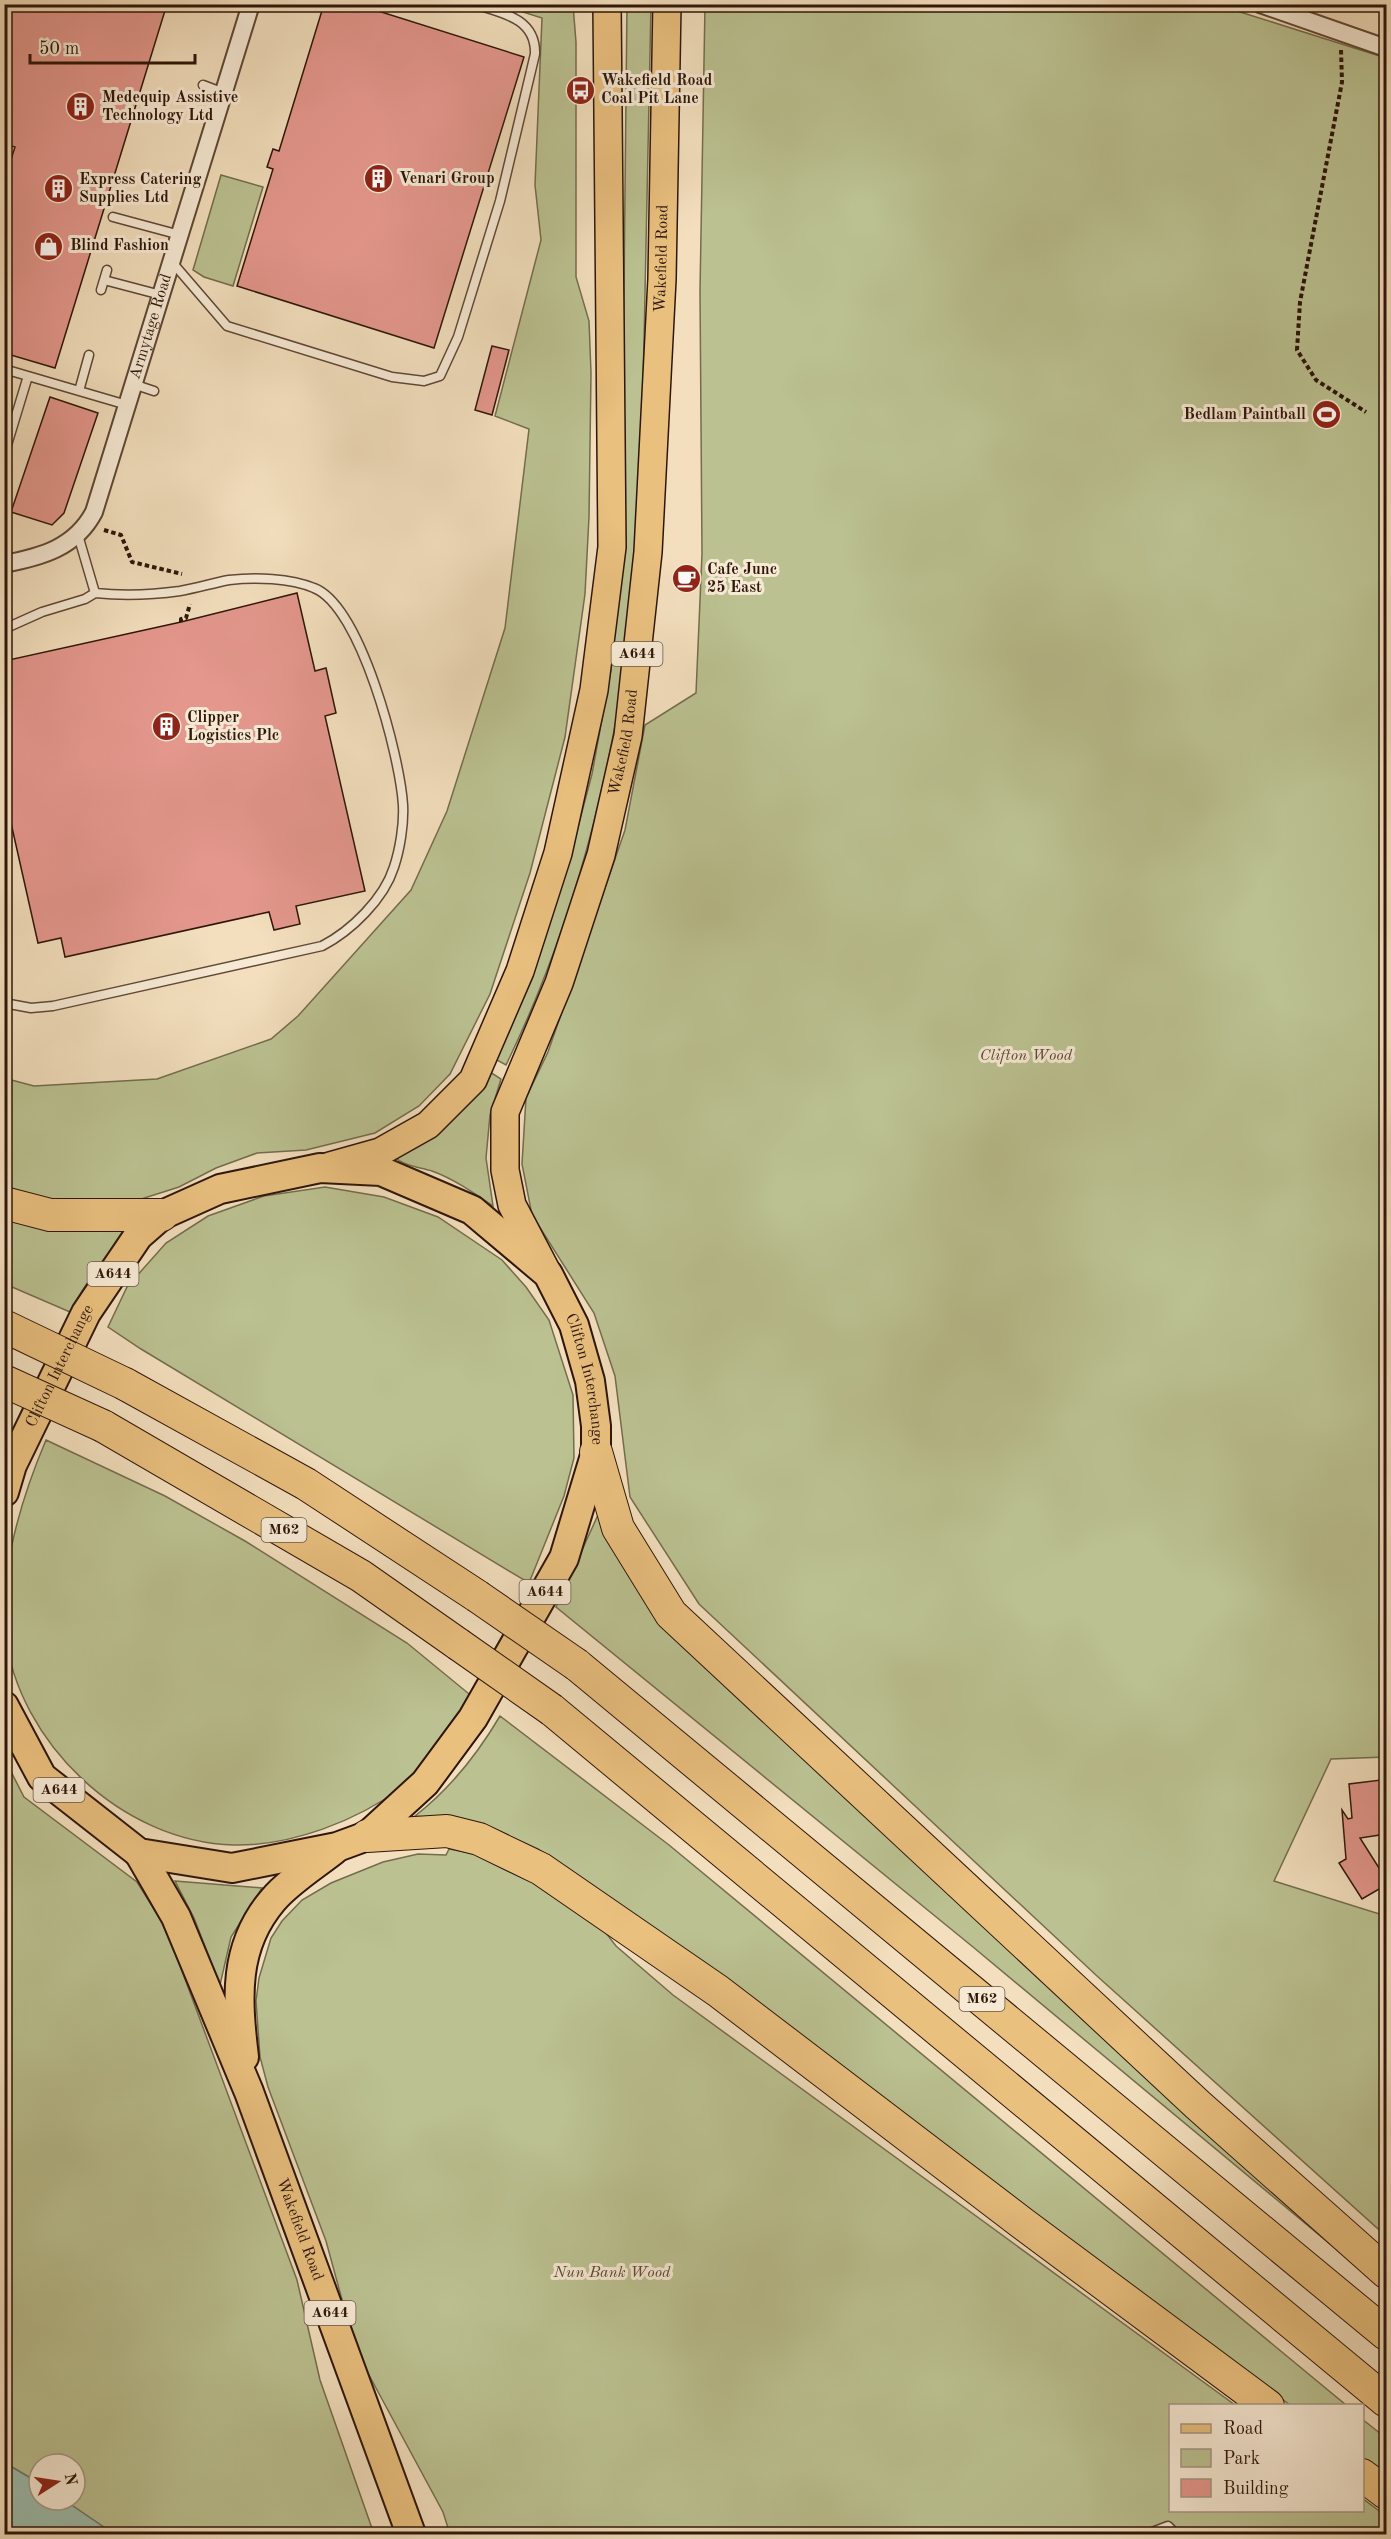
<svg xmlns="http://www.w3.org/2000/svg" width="1391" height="2539" viewBox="0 0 1391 2539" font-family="'Old Standard TT',serif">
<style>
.green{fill:#bbc191;stroke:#746c4d;stroke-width:1.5}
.water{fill:#9cbdad;stroke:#707a6b;stroke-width:1.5}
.building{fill:#e4978d;stroke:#2e1609;stroke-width:1.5}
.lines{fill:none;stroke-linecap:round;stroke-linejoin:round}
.service-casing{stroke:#5f4836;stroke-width:11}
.minor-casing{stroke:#5f4836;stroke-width:20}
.primary-casing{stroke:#2e1609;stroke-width:30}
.trunk-casing{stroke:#2e1609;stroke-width:32}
.motorway-casing{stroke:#2e1609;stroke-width:34}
.path{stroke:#2e1609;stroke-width:4;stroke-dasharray:4.5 3;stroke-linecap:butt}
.service{stroke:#f7ead5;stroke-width:8}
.minor{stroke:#f7ead5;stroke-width:16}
.primary{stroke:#eac07f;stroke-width:27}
.trunk{stroke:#eac07f;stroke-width:28}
.motorway{stroke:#eac07f;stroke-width:32}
.motorway-bridge-casing{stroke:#2e1609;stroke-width:34;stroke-linecap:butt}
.motorway-bridge{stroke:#eac07f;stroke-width:32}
.labels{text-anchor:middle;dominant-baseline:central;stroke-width:6;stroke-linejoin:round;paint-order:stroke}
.shield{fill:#f7ead5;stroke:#6a5646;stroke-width:1.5}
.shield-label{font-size:15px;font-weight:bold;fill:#2e1609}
.poi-label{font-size:16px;font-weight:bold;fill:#2e1609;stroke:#f7ead5;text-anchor:start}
.street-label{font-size:16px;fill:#2e1609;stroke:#f7ead5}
.park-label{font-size:16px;font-style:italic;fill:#584932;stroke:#f7ead5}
</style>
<rect width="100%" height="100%" fill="#f3dfbe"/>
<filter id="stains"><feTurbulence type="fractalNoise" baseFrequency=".00333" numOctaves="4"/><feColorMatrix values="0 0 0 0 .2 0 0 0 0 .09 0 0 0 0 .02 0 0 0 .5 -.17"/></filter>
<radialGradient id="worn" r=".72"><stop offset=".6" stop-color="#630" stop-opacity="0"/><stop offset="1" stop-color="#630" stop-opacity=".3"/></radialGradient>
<path class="green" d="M501,5H573L576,42V277L589,321L591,373L589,517L585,594L565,737L530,873L490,994L450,1074L419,1106L375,1133L306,1150L257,1153L216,1168L179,1187L135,1201L82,1204L5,1193L4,1078L34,1086L157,1079L271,1039L298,1016L411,890L447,811L505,628L529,429L495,416L541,240L535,185L542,18Z
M627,5H651C649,117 646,229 644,341C642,417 642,494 636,569C622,738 580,913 506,1065L495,1059L568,865L592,774L611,670L621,569Z
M705,5H1203L1237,11L1386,58V1757L1331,1759L1274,1881L1386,1916V2236L1097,1976L699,1604L630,1497L615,1376L594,1313L532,1215L522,1164L526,1098L548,1052L625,830L645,725L696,693L702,554L700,291Z
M221,175L263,187L233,286L204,277L193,270Z
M490,1072L501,1079L490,1115L486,1158L493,1206C474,1193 454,1179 432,1171C420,1167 407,1167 397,1159Z
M325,1187L384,1197L438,1217L502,1260L526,1287L549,1320L573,1395L574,1458L564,1496L529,1583L141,1349L108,1327L127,1287L166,1243L208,1216L264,1196Z
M4,1220L11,1221L131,1227C107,1253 87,1280 70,1312L5,1284Z
M46,1440L165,1496L245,1541L407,1643L474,1698C458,1718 442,1739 426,1759C419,1768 412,1780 403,1787C356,1821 292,1846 234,1845C122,1842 18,1743 5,1633C0,1567 21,1499 46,1440Z
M598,1515L609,1535L1378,2284L973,1947L556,1607Z
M500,1716L669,1845L1346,2405H1290L629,1911L538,1849L501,1832L463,1821L415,1816C451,1788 477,1755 500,1716Z
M4,1758L24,1797L137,1882L166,1928L297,2280L320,2380L374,2534H114L64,2500H75V2464H39V2483L5,2463Z
M449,1849L476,1854L534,1878L599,1924L616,1946L673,1995L1235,2405L1170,2406V2510H1362L1363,2499L1386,2516V2534H450L443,2512L356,2351L326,2241L268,2087L260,2057L256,2001L259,1978L271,1938L282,1921L302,1900L331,1883L383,1862L418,1854L446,1855Z
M175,1881L262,1888L231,1937L220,1985L194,1918Z
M1362,2419L1386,2438V2477L1363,2459Z"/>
<path class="water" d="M5,2463L39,2483V2500H64L114,2534H5Z"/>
<path class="building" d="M4,4H167L55,368L4,353V181L15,147L4,144Z
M324,4H356L524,57L434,348L237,286L273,169L267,167L273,149L279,151Z
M492,346L509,350L492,415L475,410Z
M50,397L98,413L64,513L52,525L11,512Z
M297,593L315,671L326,668L336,713L325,716L365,891L296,906L300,924L274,930L269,912L65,957L61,938L38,943L4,792V661L181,622Z
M1381,1780L1386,1834L1360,1838L1386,1879V1885L1362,1899L1339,1863L1346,1859L1342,1810L1348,1819L1352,1818L1349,1784Z"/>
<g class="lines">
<defs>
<path id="service" d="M203,85L224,93
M113,217L180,235
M172,262L227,326L392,377L424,381L440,376L458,337L500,201L535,54C536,18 502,13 474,4
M104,280L161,295
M101,290L107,270
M4,369L127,405
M133,384L154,391
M79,391L89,355
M4,455L28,376
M78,535L95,593
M4,629L42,612L85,599L95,593C124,596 151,595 180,591C197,588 213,583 229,580C255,577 290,578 314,588C361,606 400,757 403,805C404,824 400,849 394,867C384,899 351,931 322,946L53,1006L31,1008L4,1003
M1147,2534L1168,2526L1176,2534"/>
<g id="minor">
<path d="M1260,4L1386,48"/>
<path id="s1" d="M4,564C41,557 75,548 94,512L251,4"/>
</g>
<g id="primary">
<path d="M330,1166L380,1152L428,1125L473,1080L520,971L558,853L594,690L612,547L607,4"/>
<path id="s2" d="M548,1274L512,1205L505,1170V1112L559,983L601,855L628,736L648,552L662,279L667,4"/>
</g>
<g id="trunk">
<path id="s3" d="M4,1492L12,1465L86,1313L138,1236L162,1215L220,1189L320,1168L381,1171L472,1210L548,1274L574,1325L590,1381L596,1426V1452L564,1558L473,1718L425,1783L367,1836L337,1847L232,1868L139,1853L42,1777L4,1706"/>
<path id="s4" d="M139,1853L176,1917L249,2092L411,2534"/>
<path d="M244,2057C237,1999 233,1947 273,1900C288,1882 315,1865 334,1850"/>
</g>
<path id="motorway" d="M4,1203L50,1215H162
M125,1384L306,1484L477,1596
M103,1426L361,1576L458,1644
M596,1452L618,1528L671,1614L1198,2105L1386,2272
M577,1665L1386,2334
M552,1710L1386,2401
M367,1836L447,1831L479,1839L541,1869L718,1991L1022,2223L1268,2406
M1362,2475L1386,2493"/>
</defs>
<use href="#service" class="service-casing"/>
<use href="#minor" class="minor-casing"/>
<use href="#primary" class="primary-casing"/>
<use href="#trunk" class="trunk-casing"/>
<use href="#motorway" class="motorway-casing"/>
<path class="path" d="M1341,50L1342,82L1300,302L1297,350L1316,380L1366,412
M104,530L121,535L132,562L182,574
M181,622V619L186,618L190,604"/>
<use href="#service" class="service"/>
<use href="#minor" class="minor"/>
<use href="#primary" class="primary"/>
<use href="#trunk" class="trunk"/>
<use href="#motorway" class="motorway"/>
<defs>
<path id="motorway-bridge" d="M4,1326L125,1384
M4,1381L103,1426
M477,1596L577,1665
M458,1644L552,1710"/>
</defs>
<use href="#motorway-bridge" class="motorway-bridge-casing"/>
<use href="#motorway-bridge" class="motorway-bridge"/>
</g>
<defs>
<symbol id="bus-disc" viewBox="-11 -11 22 22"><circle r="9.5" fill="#8f2418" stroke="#f7ead5"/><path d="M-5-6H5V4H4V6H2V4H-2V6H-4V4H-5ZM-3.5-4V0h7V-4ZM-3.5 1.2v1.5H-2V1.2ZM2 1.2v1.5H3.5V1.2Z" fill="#fff"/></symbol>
<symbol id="building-disc" viewBox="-11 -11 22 22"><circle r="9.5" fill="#8f2418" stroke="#f7ead5"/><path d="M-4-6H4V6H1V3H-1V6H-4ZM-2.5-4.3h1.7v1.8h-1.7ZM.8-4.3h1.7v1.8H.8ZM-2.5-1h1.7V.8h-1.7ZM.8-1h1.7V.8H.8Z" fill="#fff"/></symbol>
<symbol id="shop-disc" viewBox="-11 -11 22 22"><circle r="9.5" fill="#8f2418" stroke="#f7ead5"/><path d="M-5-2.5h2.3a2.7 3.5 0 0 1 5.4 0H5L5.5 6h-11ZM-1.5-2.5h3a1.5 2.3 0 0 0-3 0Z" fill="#fff"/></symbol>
<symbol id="stadium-disc" viewBox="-11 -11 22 22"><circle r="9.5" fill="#8f2418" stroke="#f7ead5"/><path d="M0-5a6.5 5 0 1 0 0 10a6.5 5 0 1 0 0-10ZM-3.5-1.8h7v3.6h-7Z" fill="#fff"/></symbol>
<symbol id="cafe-disc" viewBox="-11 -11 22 22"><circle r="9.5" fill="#8f2418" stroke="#f7ead5"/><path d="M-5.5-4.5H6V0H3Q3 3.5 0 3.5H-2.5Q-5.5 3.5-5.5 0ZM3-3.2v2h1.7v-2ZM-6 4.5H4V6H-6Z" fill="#fff"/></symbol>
</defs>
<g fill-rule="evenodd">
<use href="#bus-disc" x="564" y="74" width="33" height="33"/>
<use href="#building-disc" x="64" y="90" width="33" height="33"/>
<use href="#building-disc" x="362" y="162" width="33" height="33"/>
<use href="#building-disc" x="42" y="172" width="33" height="33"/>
<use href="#shop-disc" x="32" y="230" width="33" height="33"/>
<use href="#stadium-disc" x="1310" y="398" width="33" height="33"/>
<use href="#cafe-disc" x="670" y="562" width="33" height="33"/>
<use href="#building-disc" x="150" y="710" width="33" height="33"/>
</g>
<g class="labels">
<g class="shield">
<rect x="611.5" y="642" width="51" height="24" rx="4.5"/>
<rect x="87.5" y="1262" width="51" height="24" rx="4.5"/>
<rect x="261.5" y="1518" width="45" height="24" rx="4.5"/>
<rect x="519.5" y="1580" width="51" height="24" rx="4.5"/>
<rect x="33.5" y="1778" width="51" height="24" rx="4.5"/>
<rect x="959.5" y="1987" width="45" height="24" rx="4.5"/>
<rect x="304.5" y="2301" width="51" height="24" rx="4.5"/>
</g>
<g class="shield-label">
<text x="637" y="654">A644</text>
<text x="113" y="1274">A644</text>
<text x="284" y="1530">M62</text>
<text x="545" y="1592">A644</text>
<text x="59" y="1790">A644</text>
<text x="982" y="1999">M62</text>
<text x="330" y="2313">A644</text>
</g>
<g class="poi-label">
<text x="601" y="81">Wakefield Road<tspan x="601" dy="18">Coal Pit Lane</tspan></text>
<text x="102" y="98">Medequip Assistive<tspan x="102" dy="18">Technology Ltd</tspan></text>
<text x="399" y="179">Venari Group</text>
<text x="79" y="180">Express Catering<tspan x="79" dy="18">Supplies Ltd</tspan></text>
<text x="70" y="246">Blind Fashion</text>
<text x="1306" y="415" text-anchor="end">Bedlam Paintball</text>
<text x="707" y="570">Cafe Junc<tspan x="707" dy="18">25 East</tspan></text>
<text x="187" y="718">Clipper<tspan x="187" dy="18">Logistics Plc</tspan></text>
</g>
<g class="street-label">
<text stroke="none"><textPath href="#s2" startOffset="1047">Wakefield Road</textPath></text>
<text stroke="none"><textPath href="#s1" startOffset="302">Armytage Road</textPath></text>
<text stroke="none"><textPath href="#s2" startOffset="561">Wakefield Road</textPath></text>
<text stroke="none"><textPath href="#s3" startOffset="138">Clifton Interchange</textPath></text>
<text stroke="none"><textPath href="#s3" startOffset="860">Clifton Interchange</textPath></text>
<text stroke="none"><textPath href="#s4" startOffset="410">Wakefield Road</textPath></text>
</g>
<g class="park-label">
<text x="1026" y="1056">Clifton Wood</text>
<text x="612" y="2273">Nun Bank Wood</text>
</g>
</g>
<rect width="1391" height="2539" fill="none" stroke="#f3dfbe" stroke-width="24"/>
<rect x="6" y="6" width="1379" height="2527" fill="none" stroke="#2e1609" stroke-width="3"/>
<rect x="12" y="12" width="1367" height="2515" fill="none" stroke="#2e1609" stroke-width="1.5"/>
<rect x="1169" y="2404" width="195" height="108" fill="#f7ead5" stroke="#a79583" stroke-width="1.5"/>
<rect x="1181" y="2424" width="30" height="9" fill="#eac07f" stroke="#a79583" stroke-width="1.5"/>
<text x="1223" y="2434" font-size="18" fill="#2e1609">Road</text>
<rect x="1181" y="2449" width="30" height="18" fill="#bbc191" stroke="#a79583" stroke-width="1.5"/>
<text x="1223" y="2464" font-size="18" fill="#2e1609">Park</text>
<rect x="1181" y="2479" width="30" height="18" fill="#e4978d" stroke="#a79583" stroke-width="1.5"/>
<text x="1223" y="2494" font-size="18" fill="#2e1609">Building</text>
<g transform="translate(57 2482) rotate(78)"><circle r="28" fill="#f7ead5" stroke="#a79583" stroke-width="1.5"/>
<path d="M0-4.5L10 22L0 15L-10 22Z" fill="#8f2418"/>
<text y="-9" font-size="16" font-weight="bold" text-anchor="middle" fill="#2e1609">N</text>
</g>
<path d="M30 54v9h165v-9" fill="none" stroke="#2e1609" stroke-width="3"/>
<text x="39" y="54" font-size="18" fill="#2e1609" stroke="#f7ead5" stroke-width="4.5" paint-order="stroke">50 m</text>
<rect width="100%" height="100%" filter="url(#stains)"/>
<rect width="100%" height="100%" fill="url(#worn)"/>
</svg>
